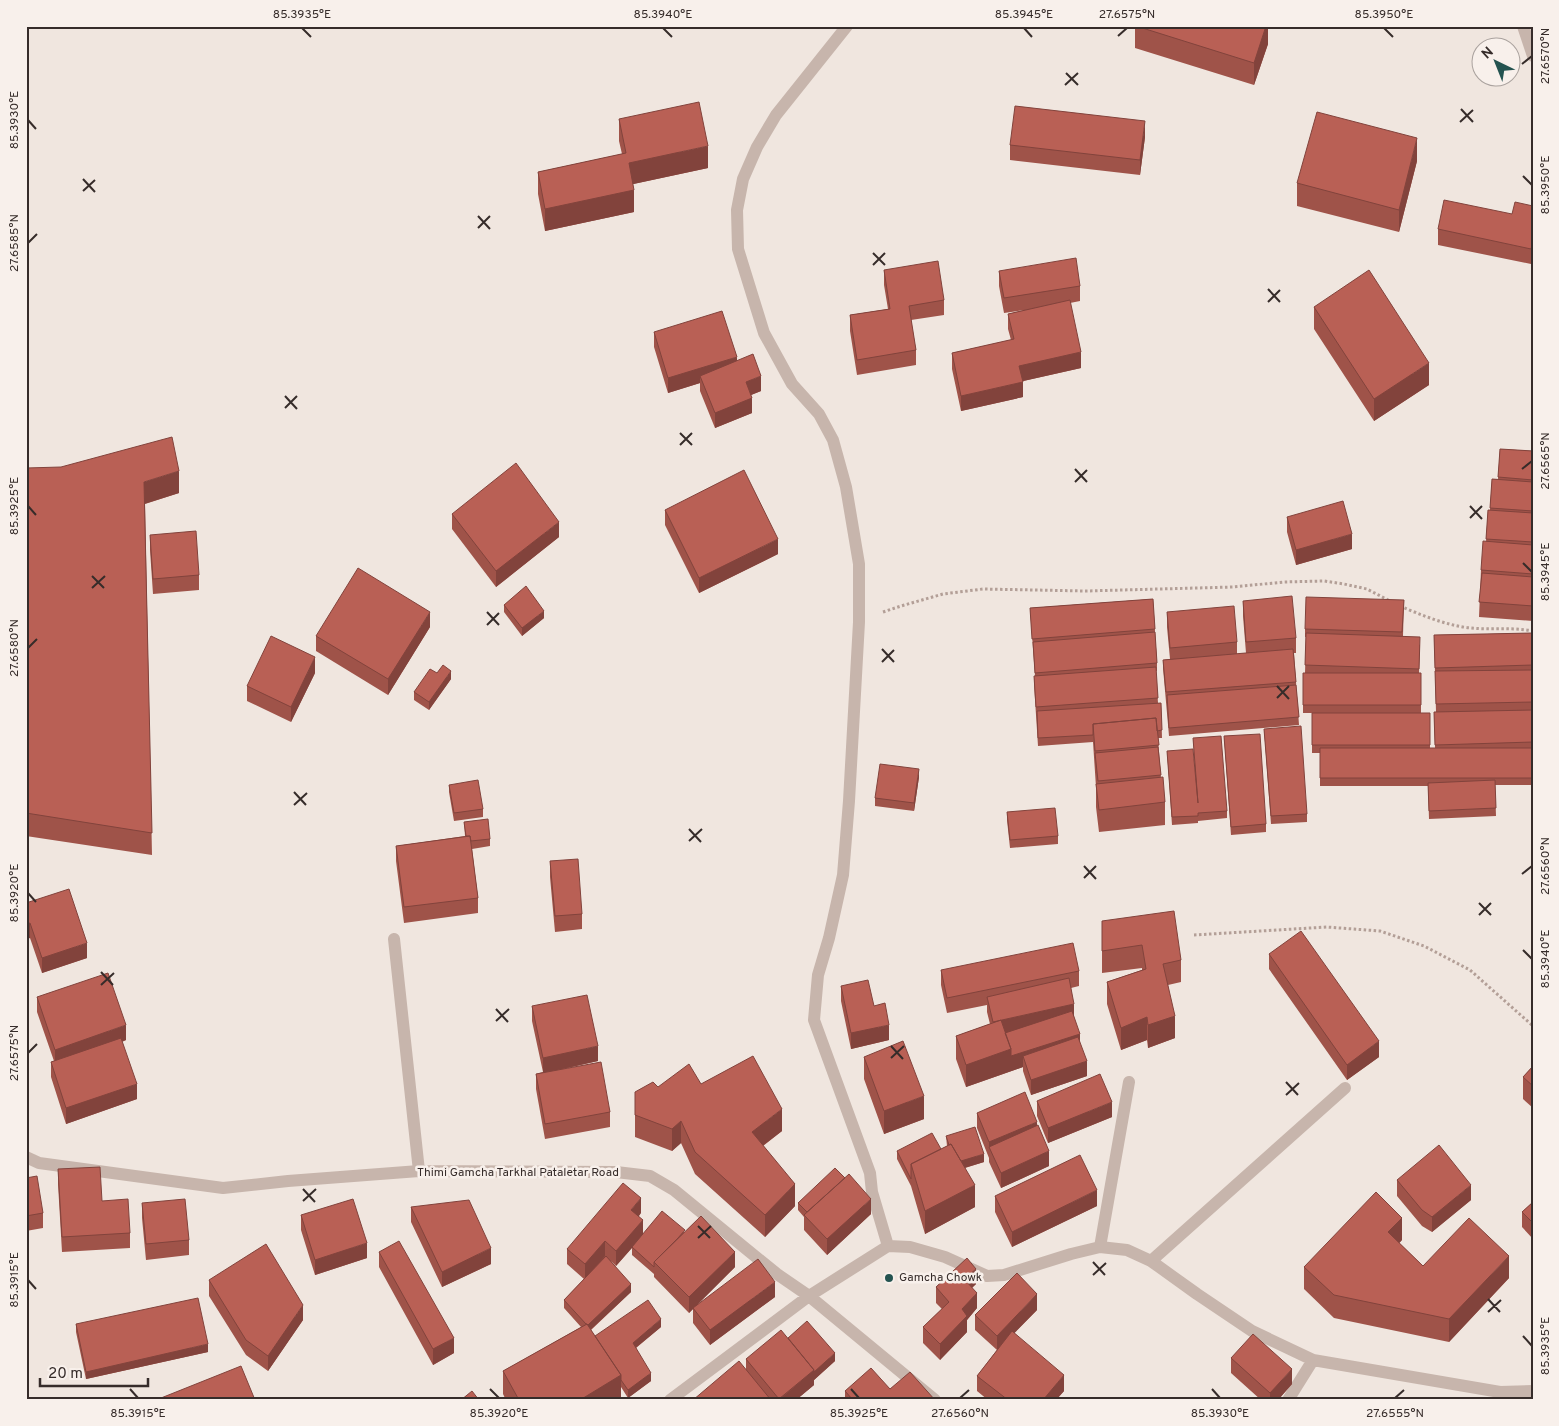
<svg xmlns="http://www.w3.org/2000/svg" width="1559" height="1426" viewBox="0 0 1559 1426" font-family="Overpass,sans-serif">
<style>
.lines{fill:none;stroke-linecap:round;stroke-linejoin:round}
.path{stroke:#b39f97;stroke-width:3;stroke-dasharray:2.5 2.5;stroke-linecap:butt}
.minor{stroke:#c7b5ac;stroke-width:12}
.wall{fill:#9f5349}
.shaded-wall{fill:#82433c}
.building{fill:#b96055;stroke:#82433c}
.ticks{fill:none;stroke:#362c2a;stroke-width:2}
.poi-dot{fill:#245350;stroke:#f8f0eb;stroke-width:2}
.labels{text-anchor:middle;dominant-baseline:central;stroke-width:5;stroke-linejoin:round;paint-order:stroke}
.street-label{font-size:12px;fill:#362c2a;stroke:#f8f0eb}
.poi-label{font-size:12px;fill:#362c2a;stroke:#f8f0eb;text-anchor:start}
.neatline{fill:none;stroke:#362c2a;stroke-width:2}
.ticks-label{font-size:12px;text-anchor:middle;fill:#362c2a}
</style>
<rect width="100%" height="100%" fill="#f0e6df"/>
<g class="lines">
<path class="path" d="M1400,606C1421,615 1448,626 1471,628C1491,630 1512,627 1533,631
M883,612L901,606L943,594L983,589L1086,591L1233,587L1284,582L1324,581L1344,584L1367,589L1390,601
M1194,935L1327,927L1380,931L1424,946L1470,970L1533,1026"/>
<path class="minor" d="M847,26L776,115L757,147L743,179L737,210L738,249L764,333L792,384L819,414L833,440L846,487L859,564V622L849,801L843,875L829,938L818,975L814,1020L870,1173L872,1192L888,1246
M1523,26L1533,56
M394,939L419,1171
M26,1157L39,1163L223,1188L288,1181L419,1171L616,1172L650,1176L674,1190L777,1274L809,1296L935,1400
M888,1246L910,1247L945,1257L987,1276L1004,1275L1071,1254L1100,1247L1127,1250L1151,1261L1197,1294L1252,1331L1313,1360L1500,1392L1533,1391
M1100,1247L1129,1082
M1151,1261L1345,1088
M670,1400L809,1296L888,1246
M1288,1400L1313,1360"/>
</g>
<path class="wall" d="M1135,26H1268V44L1254,85L1135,48Z
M619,119L708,168L633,184L634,212L545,231L538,194V172L622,154L619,141Z
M1145,137L1140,175L1010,160V145Z
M1417,161L1399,232L1297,206V183Z
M1533,206L1531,264L1438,245V229L1512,214Z
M884,270L944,300V315L911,320L916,350V365L857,375L850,331V315L888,309L884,285Z
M999,271L1080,286V301L1070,303L1081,368L1023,381V397L961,411L952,369V353L1011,340L1008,329V314L1024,310L1004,313L999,286Z
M1314,307L1429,385L1374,421L1314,329Z
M654,332L737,361L761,391L751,395L752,413L715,428L700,391V383L668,393L654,347Z
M1500,449L1533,451V621L1479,617L1481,570L1486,542L1488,510H1490L1492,479H1498Z
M26,468L179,493L145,504L152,855L26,836Z
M665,510L778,554L699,593L665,525Z
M452,514L559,537L496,587L452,529Z
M1287,517L1352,549L1296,565L1287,532Z
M150,535L199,575V590L153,594L150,550Z
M1153,599L1157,663V671H1156L1158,703H1161L1162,738H1158L1161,778L1165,802V825L1099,832L1096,807V787L1093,742L1038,746L1034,684V676H1035L1030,608Z
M1404,600L1403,636L1420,645L1419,673H1421V713H1430V748H1435L1434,712L1533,710V785H1495L1496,816L1429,819L1428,786H1320V753H1312V713H1303V673H1323H1305L1306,637H1305V629Z
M1243,601L1296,638V653H1294L1299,725L1169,736L1163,668V660L1170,659L1167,627V612L1237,642V654L1246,653L1243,616Z
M504,605L544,618L522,636L504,612Z
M430,627L388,695L316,651V636Z
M1533,633V710L1436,712L1434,635Z
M315,673L291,722L247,701V686Z
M437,673L451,679L429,710L414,700V692Z
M1264,729L1307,814V822L1271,824Z
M1224,736L1266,824V832L1231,835Z
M1193,738L1227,811V818L1198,821V823L1172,825L1167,751L1196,779Z
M919,777L914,811L875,806V798Z
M449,785L483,809V817L454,821L449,792Z
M1007,812L1058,836V844L1010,848L1007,820Z
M464,822L490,839V846L472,849L478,898V913L404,923L396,861V846L465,836Z
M550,861L582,914V929L555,932L550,877Z
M26,903L87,958L42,973L30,938L26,939Z
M1102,921L1181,960V982L1168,985L1175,1038L1148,1048L1147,1040L1121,1050L1107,1004V982L1142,970V968L1102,973Z
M1269,954L1379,1057L1347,1080L1269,969Z
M941,970L1079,971V986L1071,988L1074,1017L1087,1076L1031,1095L1023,1071V1067L966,1087L956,1059V1036L990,1024L987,1012V1005L947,1013L941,985Z
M841,986L889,1040L851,1049L841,1001Z
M37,997L126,1040L122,1042L137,1099L66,1124L51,1077V1062L54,1061L37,1012Z
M532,1006L598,1061L564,1069L610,1112V1127L545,1139L536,1089V1074L543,1072L532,1021Z
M864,1057L924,1119L884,1134L864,1079Z
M1533,1066V1108L1523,1099V1077Z
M701,1084L782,1131L763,1146L795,1206L765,1237L695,1174L681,1143L672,1151L635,1137V1115L658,1087Z
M1037,1101L1112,1117L1048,1143L1037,1116Z
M977,1113L1037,1126L1049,1166L1001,1188L989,1162V1158L977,1128Z
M946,1136L984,1162L965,1168L975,1207L925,1234L911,1186L897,1159V1151L941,1149L947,1146Z
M58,1169L102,1201L130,1233V1248L62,1252L58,1184Z
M26,1178L43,1213V1228L26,1231Z
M845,1178L871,1214L827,1255L804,1230V1217L798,1210V1203Z
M1397,1180L1471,1200L1432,1232L1422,1226L1397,1196Z
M995,1196L1097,1206L1012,1247L995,1212Z
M1533,1202V1239L1522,1227V1212Z
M142,1203L189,1240V1255L146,1260L142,1218Z
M411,1207L491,1264L442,1287L411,1222Z
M641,1213L639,1216L643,1234L685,1232L735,1267L698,1304L775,1297L710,1345L693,1323V1309L689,1313L654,1277V1274L632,1255V1248L616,1266L611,1261L631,1292L591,1330L595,1336L661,1327L636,1348L651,1381L628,1398L621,1387V1398L617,1400H506L503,1394V1371L581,1327L564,1308V1300L584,1279L567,1264V1249Z
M301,1215L367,1258L315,1275L301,1230Z
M1402,1240L1399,1243L1423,1266L1509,1278L1449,1342L1334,1318L1304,1289V1267Z
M379,1252L454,1353L433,1365L379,1267Z
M209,1280L303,1320L268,1371L246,1355L209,1296Z
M976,1284L972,1288L977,1308L967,1320V1332L940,1360L923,1343V1327L942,1309L936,1303V1287Z
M1037,1310L1014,1333L1064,1391L1056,1400H988L977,1391V1376L997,1350L975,1330V1315Z
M76,1324L208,1352L86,1379L76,1332Z
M788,1338L835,1361L814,1380V1385L796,1400H693L746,1370V1359Z
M1231,1358L1292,1384L1278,1400H1261L1231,1373Z
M890,1389L935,1400H845V1391Z"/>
<path class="shaded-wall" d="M1266,26H1268V44L1254,85V63Z
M1145,121V137L1140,175V160Z
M1417,138V161L1399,232V210Z
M708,146V168L629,185V163Z
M634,190V212L545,231V209Z
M1533,242V257L1531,264V249Z
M1081,352V368L1019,382V366Z
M737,357V372L700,376V383L668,393V378Z
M1429,363V385L1374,421V399Z
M761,376V391L746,397V382Z
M1023,382V397L961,411V396Z
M752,398V413L715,428V413Z
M179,471V493L144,504V482Z
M559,522V537L496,587V571Z
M1352,534V549L1296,565V550Z
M778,539V554L699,593V578Z
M544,611V618L522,636V628Z
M430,612V627L388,695V679Z
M315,657V673L291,722V707Z
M451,671V679L429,710V702Z
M919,769V777L914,811V803Z
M30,923V938L26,939V924Z
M87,943V958L42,973V958Z
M1074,1004V1019L993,1038V1022Z
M1175,1016V1038L1148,1048V1025Z
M1147,1017V1040L1121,1050V1028Z
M126,1025V1040L55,1065V1050Z
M889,1025V1040L851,1049V1033Z
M1080,1034V1049L1023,1056V1067L966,1087V1065L1011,1049Z
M1379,1041V1057L1347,1080V1065Z
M598,1046V1061L543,1073V1058Z
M1087,1061V1076L1031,1095V1080Z
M137,1084V1099L66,1124V1108Z
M924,1096V1119L884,1134V1111Z
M1112,1102V1117L1048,1143V1128Z
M782,1109V1131L752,1154V1132Z
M681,1121V1143L672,1151V1129Z
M1037,1122V1137L989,1147V1158V1142Z
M1049,1151V1166L1001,1188V1173Z
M984,1154V1162L954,1171V1163Z
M795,1184V1206L765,1237V1215Z
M975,1185V1207L925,1234V1211Z
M1471,1185V1200L1432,1232V1217Z
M1097,1190V1206L1012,1247V1232Z
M641,1198V1213L631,1225V1210Z
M871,1199V1214L827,1255V1239Z
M1402,1218V1240L1388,1255V1232Z
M643,1220V1235L616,1266V1251Z
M605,1241V1256L585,1279V1264Z
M367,1243V1258L315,1275V1260Z
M491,1248V1264L442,1287V1272Z
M735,1252V1267L689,1313V1297Z
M1509,1256V1278L1449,1342V1319Z
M976,1269V1284L964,1295V1279Z
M775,1282V1297L710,1345V1330Z
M631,1284V1292L587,1333V1325Z
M977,1293V1308L967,1320V1332L940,1360V1344L962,1309Z
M1037,1294V1310L997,1351V1336Z
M303,1305V1320L268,1371V1356Z
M661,1319V1327L633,1350V1343Z
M454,1338V1353L433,1365V1349Z
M208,1344V1352L86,1379V1372Z
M835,1353V1361L814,1380V1372Z
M1292,1369V1384L1278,1400H1270V1393Z
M814,1370V1385L796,1400H779Z
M651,1373V1381L628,1398V1390Z
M621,1375V1398L617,1400H580Z
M1064,1375V1391L1056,1400H1043Z"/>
<path class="building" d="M1136,26H1266L1254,63Z
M699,102L708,146L629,163L634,190L545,209L538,172L626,153L619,119Z
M1015,106L1145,121L1140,160L1010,145Z
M1317,112L1417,138L1399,210L1297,183Z
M1444,200L1512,214L1515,202L1533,206V242L1531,249L1438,229Z
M1076,258L1080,286L1004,298L999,271Z
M938,261L944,300L909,306L916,350L857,360L850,315L890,309L884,270Z
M1369,270L1429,363L1374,399L1314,307Z
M1070,300L1081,352L1019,366L1023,382L961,396L952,353L1014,339L1008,314Z
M722,311L737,357L668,378L654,332Z
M753,354L761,376L746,382L752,398L715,413L700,376Z
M172,437L179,471L144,482L152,833L26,813V468L61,467Z
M1500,449L1533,451V480L1498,477Z
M516,463L559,522L496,571L452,514Z
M744,470L778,539L699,578L665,510Z
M1492,479L1533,482V511L1490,508Z
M1343,501L1352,534L1296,550L1287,517Z
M1488,510L1533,513V542L1486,539Z
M196,531L199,575L153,579L150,535Z
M1483,541L1533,545V574L1481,570Z
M358,568L430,612L388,679L316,636Z
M1482,573L1533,577V606L1479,602Z
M526,586L544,611L522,628L504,605Z
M1292,596L1296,638L1246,642L1243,601Z
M1306,597L1404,600L1402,632L1305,629Z
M1153,599L1155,629L1032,639L1030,608Z
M1234,606L1237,642L1170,648L1167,612Z
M1155,632L1157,663L1035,673L1033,642Z
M1306,633L1420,637L1419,669L1305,665Z
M1533,633V665L1435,668L1434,635Z
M271,636L315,657L291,707L247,686Z
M1293,649L1296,682L1166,692L1163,660Z
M443,665L451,671L429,702L414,692L430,669L437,673Z
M1156,667L1158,698L1036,707L1034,676Z
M1533,670V702L1436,704L1435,671Z
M1303,673H1421V705H1303Z
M1296,685L1299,717L1169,728L1167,695Z
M1161,703L1162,730L1157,731L1156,718L1093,724V735L1038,738L1037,711Z
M1533,710V742L1435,745L1434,712Z
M1312,713H1430V745H1312Z
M1156,718L1159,745L1095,751L1093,724Z
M1301,726L1307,814L1271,816L1264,729Z
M1260,734L1266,824L1231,827L1224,736Z
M1221,736L1227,811L1198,813V816L1172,817L1167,751L1193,749L1198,803L1193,738Z
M1158,747L1161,775L1098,781L1095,753Z
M1320,748H1533V778H1320Z
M880,764L919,769L914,803L875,798Z
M1163,777L1165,802L1099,810L1096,784Z
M478,780L483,809L454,813L449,785Z
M1495,780L1496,808L1429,811L1428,783Z
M1055,808L1058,836L1010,840L1007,812Z
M488,819L490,839L471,841L470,836H466L464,822Z
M470,836L478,898L404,907L396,846Z
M578,859L582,914L555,916L550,861Z
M69,889L87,943L42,958L30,923L26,924V903Z
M1174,911L1181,960L1163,964L1175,1016L1148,1025L1147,1017L1121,1028L1107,982L1146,969L1142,945L1102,951V921Z
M1301,931L1379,1041L1347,1065L1269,954Z
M1073,943L1079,971L947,998L941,970Z
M108,973L126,1025L55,1050L37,997Z
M1069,978L1074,1004L993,1022L987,997Z
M868,980L874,1006L885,1003L889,1025L851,1033L841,986Z
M587,995L598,1046L543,1058L532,1006Z
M1072,1011L1080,1034L1011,1056V1049L1005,1033Z
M1001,1020L1011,1049L966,1065L956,1036Z
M1078,1037L1087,1061L1031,1080L1023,1056Z
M121,1038L137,1084L66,1108L51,1062Z
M903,1041L924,1096L884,1111L864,1057Z
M753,1056L782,1109L752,1132L795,1184L765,1215L695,1152L681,1121L672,1129L635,1115V1092L653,1082L658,1087L689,1064L701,1084Z
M601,1062L610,1112L545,1124L536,1074Z
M1533,1066V1086L1523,1077Z
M1100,1074L1112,1102L1048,1128L1037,1101Z
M1025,1092L1037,1122L989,1142L977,1113Z
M1038,1125L1049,1151L1001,1173L989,1147Z
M975,1127L984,1154L961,1161L951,1144L949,1145L946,1136Z
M932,1133L941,1149L911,1164V1179L897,1151Z
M951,1144L975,1185L925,1211L911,1164Z
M1439,1145L1471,1185L1432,1217L1422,1210L1397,1180Z
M1080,1155L1097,1190L1012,1232L995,1196Z
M100,1167L102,1201L128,1199L130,1233L62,1237L58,1169Z
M835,1168L845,1178L807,1212L798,1203Z
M849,1174L871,1199L827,1239L804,1215Z
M37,1176L43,1213L26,1216V1178Z
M623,1183L641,1198L631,1210L643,1220L616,1251L605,1241L585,1264L567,1249Z
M1376,1192L1402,1218L1388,1232L1423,1266L1469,1218L1509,1256L1449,1319L1334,1295L1304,1267Z
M185,1199L189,1240L146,1244L142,1203Z
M353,1199L367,1243L315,1260L301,1215Z
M469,1200L491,1248L442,1272L411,1207Z
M1533,1202V1223L1522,1212Z
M662,1211L685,1230L678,1238L654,1262V1267L632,1247Z
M701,1216L735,1252L689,1297L654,1262Z
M399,1241L454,1338L433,1349L379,1252Z
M266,1244L303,1305L268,1356L246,1340L209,1280Z
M606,1256L631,1284L588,1325L587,1324H586L564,1300Z
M967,1258L976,1269L964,1279L977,1293L962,1309L967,1316L940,1344L923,1327L949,1302L936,1287Z
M758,1259L775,1282L710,1330L693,1308Z
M1017,1273L1037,1294L997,1336L975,1315Z
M198,1298L208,1344L86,1372L76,1324Z
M648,1300L661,1319L633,1343L651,1373L628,1390L621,1380V1375L595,1336Z
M807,1321L835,1353L814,1372V1370L788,1338Z
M587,1324L621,1375L580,1400H519L503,1371Z
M781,1330L814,1370L779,1399L746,1359Z
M1012,1331L1064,1375L1043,1400H1008L977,1376Z
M1253,1334L1292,1369L1270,1393L1231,1358Z
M739,1361L771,1400H693Z
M241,1366L255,1400H156Z
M871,1368L890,1389L910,1372L935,1400H853L845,1391Z
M472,1391L479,1400H461Z"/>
<path class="ticks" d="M302,28L311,37M663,28L672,37M1024,28L1032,37M1384,28L1393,37M1118,36L1127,28M1522,64L1532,56M1066,73L1078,85M1065,85L1078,73M1461,109L1473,122M28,120L36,129M1460,122L1473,110M1523,176L1532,185M83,179L95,192M83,191L95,180M478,216L490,229M478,228L490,216M28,243L37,234M873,253L885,265M873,265L885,253M1268,289L1280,302M1268,302L1280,290M285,396L297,409M285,408L297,396M680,433L692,445M680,445L692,433M1075,469L1087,482M1522,469L1532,461M1075,482L1087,470M28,506L36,515M1470,506L1482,519M1470,518L1482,506M1523,563L1532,572M92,576L104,588M92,588L105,576M487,612L499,625M487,625L499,613M28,648L37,639M882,649L894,662M882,662L894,650M1277,686L1289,699M1277,698L1289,686M294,792L306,805M294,805L307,793M689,829L701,842M689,841L702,829M1084,866L1096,879M1522,874L1532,866M1084,878L1096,866M28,893L36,902M1479,903L1491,915M1479,915L1491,903M1523,950L1532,959M101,972L113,985M101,985L114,973M496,1009L508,1022M496,1021L509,1009M891,1046L903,1059M28,1053L37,1044M891,1058L904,1046M1286,1082L1298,1095M1286,1095L1299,1083M303,1189L315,1202M303,1201L316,1189M698,1226L710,1238M698,1238L711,1226M1093,1262L1105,1275M1093,1275L1106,1263M28,1280L36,1289M1488,1299L1500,1312M1488,1312L1501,1300M1523,1336L1532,1346M130,1389L138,1398M490,1389L499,1398M851,1389L859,1398M1212,1389L1220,1398M960,1398L969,1390M1395,1398L1404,1390"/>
<circle class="poi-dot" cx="889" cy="1278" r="5"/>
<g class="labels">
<g class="street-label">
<text x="518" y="1173">Thimi Gamcha Tarkhal Pataletar Road</text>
</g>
<g class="poi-label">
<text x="899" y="1278">Gamcha Chowk</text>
</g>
</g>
<rect width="1559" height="1426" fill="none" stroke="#f8f0eb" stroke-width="55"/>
<g transform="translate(1496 62) rotate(317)"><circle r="24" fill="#f8f0eb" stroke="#aaa29e"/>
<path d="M0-4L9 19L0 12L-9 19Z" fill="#245350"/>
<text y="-8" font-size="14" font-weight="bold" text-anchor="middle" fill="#362c2a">N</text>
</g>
<path d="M40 1378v8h108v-8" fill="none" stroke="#362c2a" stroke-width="2.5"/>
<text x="48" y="1378" font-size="15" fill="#362c2a" stroke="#f8f0eb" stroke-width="4" paint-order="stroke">20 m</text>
<rect x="28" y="28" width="1504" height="1370" class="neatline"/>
<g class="ticks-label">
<text x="302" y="18">85.3935°E</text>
<text x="663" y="18">85.3940°E</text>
<text x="1024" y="18">85.3945°E</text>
<text x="1127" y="18">27.6575°N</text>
<text x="1384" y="18">85.3950°E</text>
<text transform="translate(1545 56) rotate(-90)" y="4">27.6570°N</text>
<text transform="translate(14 120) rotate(-90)" y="4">85.3930°E</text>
<text transform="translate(1545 185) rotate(-90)" y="4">85.3950°E</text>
<text transform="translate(14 243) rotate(-90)" y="4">27.6585°N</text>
<text transform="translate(1545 461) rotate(-90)" y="4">27.6565°N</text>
<text transform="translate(14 506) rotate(-90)" y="4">85.3925°E</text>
<text transform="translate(1545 572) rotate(-90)" y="4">85.3945°E</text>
<text transform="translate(14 648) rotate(-90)" y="4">27.6580°N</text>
<text transform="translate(1545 866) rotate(-90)" y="4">27.6560°N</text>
<text transform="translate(14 893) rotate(-90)" y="4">85.3920°E</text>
<text transform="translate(1545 959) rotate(-90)" y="4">85.3940°E</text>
<text transform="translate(14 1053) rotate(-90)" y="4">27.6575°N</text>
<text transform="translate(14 1280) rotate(-90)" y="4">85.3915°E</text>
<text transform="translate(1545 1346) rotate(-90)" y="4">85.3935°E</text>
<text x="138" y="1417">85.3915°E</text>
<text x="499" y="1417">85.3920°E</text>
<text x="859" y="1417">85.3925°E</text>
<text x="960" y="1417">27.6560°N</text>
<text x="1220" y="1417">85.3930°E</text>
<text x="1395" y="1417">27.6555°N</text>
</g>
</svg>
